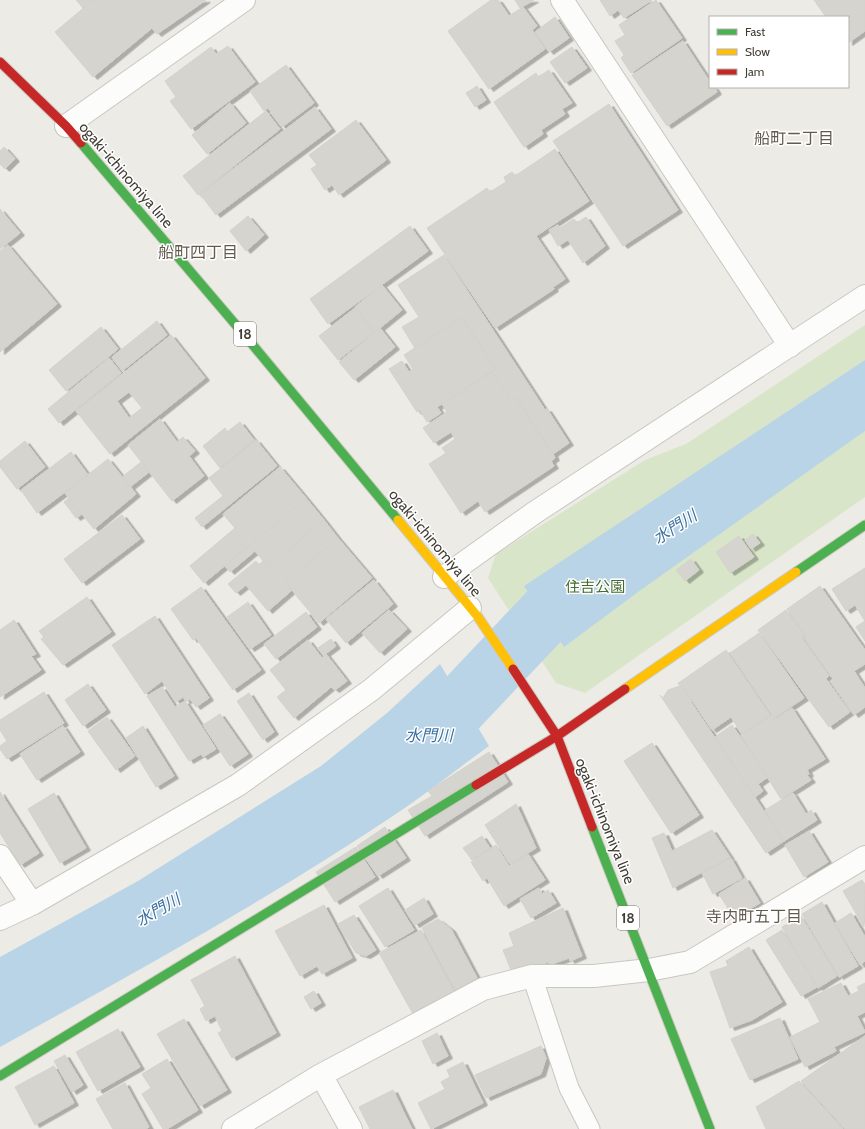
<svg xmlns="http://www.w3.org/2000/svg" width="865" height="1129" viewBox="0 0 865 1129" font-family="Cabin,'Noto Sans JP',sans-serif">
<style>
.green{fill:#d9e5c8}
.water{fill:#bad4e7}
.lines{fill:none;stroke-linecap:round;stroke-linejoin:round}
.river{stroke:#bad4e7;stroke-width:59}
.building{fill:#d6d4cf;stroke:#d4d2cc;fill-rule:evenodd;filter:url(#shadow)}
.lane-casing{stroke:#c9c7c2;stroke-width:21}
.street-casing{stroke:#c9c7c2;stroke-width:24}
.fast-casing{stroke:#cccac0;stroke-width:11}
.slow-casing{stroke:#cccac0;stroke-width:11}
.jam-casing{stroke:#cccac0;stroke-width:11}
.lane{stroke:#fcfcfb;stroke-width:19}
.street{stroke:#fcfcfb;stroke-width:22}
.fast{stroke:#4caf50;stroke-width:9}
.slow{stroke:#ffc107;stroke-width:9}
.jam{stroke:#c62828;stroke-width:9}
.labels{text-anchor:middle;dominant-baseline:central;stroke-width:3;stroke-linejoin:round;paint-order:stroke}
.shield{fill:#fff;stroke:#7a7671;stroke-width:1}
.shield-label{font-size:14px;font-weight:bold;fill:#413c34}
.street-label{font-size:15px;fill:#413c34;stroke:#fff}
.park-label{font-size:15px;fill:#446b2f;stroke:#fff}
.neighbourhood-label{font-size:16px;fill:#625a4d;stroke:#fff}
.water-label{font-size:16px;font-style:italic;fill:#3a71a0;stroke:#fff}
</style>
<defs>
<filter id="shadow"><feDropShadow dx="4.5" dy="2.5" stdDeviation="0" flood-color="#0004"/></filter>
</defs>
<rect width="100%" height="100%" fill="#ecebe6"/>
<path class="green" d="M865,325V497L585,693L556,683L488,578L496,554L645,460L686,444Z"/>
<path class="water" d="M865,360V431L638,592L564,647L524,586Z
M440,664L489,746C458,768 428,793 396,814C269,899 134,973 0,1047V957L138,881L321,766L387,713Z"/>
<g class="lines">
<path class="river" d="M402,757L451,715L553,607L610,570"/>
</g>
<path class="building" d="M76,0H93L83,8Z
M93,0H206L157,34L152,28L93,77L55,32Z
M491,0H498L509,16L523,7L537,26L532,30L545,49L489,89L448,31Z
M515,0H534L520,8Z
M600,0H652L624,18L618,10L610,16Z
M656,0L682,38L631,73L621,58L624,55L615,41L625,35L619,25Z
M814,0H865V31L848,43V17H826Z
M555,17L569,38L549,52L535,32Z
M683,41L710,82V87H714L717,92L667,126L632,75Z
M228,46L255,82L191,129L170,101L176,97L165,81L211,47L216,54Z
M572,47L587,68L565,83L550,62Z
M286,65L314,103L282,127L268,108L264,111L250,91Z
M549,70L572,103L562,109L565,114L541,130L543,134L524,147L494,102L536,73L538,77Z
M477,86L486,100L475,107L466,93Z
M230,103L246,123L207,154L192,135Z
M609,104L678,210L623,246L553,141Z
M315,107L331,129L216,215L200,194Z
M266,111L280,129L198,195L183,176Z
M356,120L386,160L339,195L332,185L325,190L311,169L317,165L309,155Z
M4,147L15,159L5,169L0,164V151Z
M555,149L589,201L536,236L565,279L553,287L554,289L495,328L427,228L487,188L490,192L506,182L504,177L512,172L515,176Z
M0,209L20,233L0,249Z
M248,216L264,235L246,251L230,231Z
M586,217L605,246L583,263L568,240L558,246L549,230L558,225L560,228L574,219L577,223Z
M410,226L428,251L328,324L310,299Z
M8,245L57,304L0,352V251Z
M444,255L545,410L547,409L569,443L553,454L516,398L511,401L492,371L496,369L462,317L415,348L402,327L419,317L398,285Z
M382,285L402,310L375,332L355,307Z
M355,308L374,332L338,360L319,336Z
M462,317L496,369L437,407L441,413L427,422L420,410L417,412L389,369L402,361L409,372L413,369L404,355Z
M157,321L167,335L122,371L112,357Z
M101,327L118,349L66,391L49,370Z
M380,328L395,347L354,380L339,362Z
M171,335L205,378L110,454L76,411ZM129,392L142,408L129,418L117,401Z
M109,358L121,373L59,423L48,409Z
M492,371L511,401L516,398L553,454L555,458L551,461L554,466L485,512L478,501L461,513L429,464L446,453L442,448L455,439L451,432L434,443L423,428L447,412L442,404Z
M160,419L177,442L183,437L195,451L189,456L204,476L172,501L128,445Z
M240,422L254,440L220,468L203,446L225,428L227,432Z
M256,440L277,466L202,527L195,518L223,496L209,478Z
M25,441L45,467L17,489L0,467V461Z
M71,452L88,475L37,513L21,490Z
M108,459L136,494L94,529L65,493Z
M141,462L149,472L130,487L122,477Z
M280,467L306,498L204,583L190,566L235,528L223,514Z
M69,498L82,514L76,518L64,502Z
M306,498L324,520L268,567L255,551L230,572L225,566Z
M122,515L140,539L82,583L64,559Z
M324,520L338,538L285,582L292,590L268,611L246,585L236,593L228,584L256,561L259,565L263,561L268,567Z
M753,534L760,543L751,549L745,540Z
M739,536L754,557L730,573L716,552Z
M338,538L372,578L319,623L285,582Z
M691,559L699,570L685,581L676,570Z
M865,568V621L855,605L846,611L832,589Z
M374,580L393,604L346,643L326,619Z
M820,586L865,650V664L854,671L865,688V707L854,715L830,681L833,679L804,638L806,636L787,609Z
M201,587L261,670L233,690L196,638L193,640L171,609Z
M87,597L111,632L63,665L41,639L44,637L39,631Z
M248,602L271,635L250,649L227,617Z
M389,610L407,629L380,653L362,633Z
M786,610L805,636L802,638L829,676L826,679L850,712L829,727L758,630Z
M306,612L317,627L276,659L264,644Z
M155,616L209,698L196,707L190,699L186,701L183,697L176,702L162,681L145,694L112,645Z
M14,620L36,654L31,656L41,670L0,697V630Z
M865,621V641L856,627Z
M759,633L804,698L774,718L730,653Z
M331,639L336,646L324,655L318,648Z
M308,640L322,658L326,654L347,681L335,690L331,687L294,718L277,697L286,690L270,670Z
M726,650L770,715L742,734L731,717L712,730L680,682Z
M679,682L692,701L691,702L784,841L766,853L660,695L663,698L668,690L680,686L678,683Z
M88,684L106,710L83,726L65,700Z
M162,687L175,707L185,701L216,749L203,757L201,754L189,761L147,696Z
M44,692L64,723L7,759L0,749V746L7,741L0,730V720Z
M249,693L274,732L263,740L237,701Z
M792,708L825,759L807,770L809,774L807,775L811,780L781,799L741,735L772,715L774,720Z
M220,714L248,754L230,766L203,725Z
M107,717L135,756L116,770L88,731Z
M732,725L768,777L758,784L763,791L755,797L715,737Z
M63,726L80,752L37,780L20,754Z
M143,726L174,776L156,787L126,738Z
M652,743L699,815L671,833L624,761Z
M489,752L508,782L425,836L408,810L432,796L428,791Z
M0,792L39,853L20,865L0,833Z
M54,793L86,848L60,863L28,809Z
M793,793L806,814L811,810L817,820L784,841L765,810Z
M516,804L536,848L510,864L485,825Z
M385,827L406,858L378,876L357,846Z
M712,830L730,857L673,888L652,838L664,833L672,851Z
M809,831L828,862L804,877L785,845Z
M482,836L490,848L472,860L463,848Z
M496,845L509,866L528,854L545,880L504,906L487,878L483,881L471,862Z
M356,847L375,877L335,902L316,872Z
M731,858L742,878L713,894L702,873Z
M745,878L760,903L734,918L719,894Z
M862,880L865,885L864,927L843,891Z
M388,888L414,930L385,947L359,906Z
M539,888L542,894L548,890L556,903L531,918L520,899Z
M424,898L433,914L415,925L405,910Z
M822,902L858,966L839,977L802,914Z
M324,905L352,958L322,974L317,966L300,976L275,931Z
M563,908L582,956L570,961L569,958L549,965L548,962L513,975L503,950L514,946L509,933Z
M851,913L865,937V961L860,965L835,923Z
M354,915L376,950L366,956L356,953L338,924Z
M801,916L837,976L818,988L782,927Z
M438,919L451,929L477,978L455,990L422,928Z
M421,930L454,991L413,1014L379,953Z
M782,930L817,987L801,996L766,940Z
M749,947L782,1002L752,1020L730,1028L710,972L728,966L726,961Z
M235,956L276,1033L232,1058L218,1033L222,1031L215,1016L206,1021L200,1009L205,1006L191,980Z
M841,983L848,996L859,991L857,987L865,983V1012L857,1016L865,1032L834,1047L836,1051L805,1067L790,1037L820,1022L808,999Z
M314,991L321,1003L311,1009L304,997Z
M780,1018L798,1059L750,1080L731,1039Z
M184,1019L227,1090L200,1106L157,1034Z
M118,1029L140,1067L98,1091L76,1052Z
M437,1033L448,1056L433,1064L422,1041Z
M865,1036V1129H845L801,1081Z
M541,1046L546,1058L541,1074L486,1098L475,1075Z
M65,1055L83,1085L72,1092L54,1061Z
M167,1059L198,1110L167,1129H163L142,1094L151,1088L142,1074Z
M463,1062L483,1103L431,1129L418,1103L445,1089L441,1082L450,1077L447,1070Z
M54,1066L74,1103L35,1125L15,1087Z
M799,1081L843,1129H766L756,1107Z
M125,1083L149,1127L145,1129H113L96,1099Z
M393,1090L412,1129H370L359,1107Z"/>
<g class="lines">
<defs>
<path id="lane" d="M532,976L569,1088L590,1129"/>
<path id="street" d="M562,0L790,346
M66,126L244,0
M444,577L534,513L865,296
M0,856L32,904
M0,919L32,904L238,785L371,690L470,608
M321,1075L351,1129
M233,1129L321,1075L483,989L532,976H594L649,970L690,962L865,857"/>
<path id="fast" d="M81,143L247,338L398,520
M796,572L865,525
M592,827L710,1129
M0,1076L476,785"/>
<path id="slow" d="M398,520L478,617L513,669
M625,689L796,572"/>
<path id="jam" d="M0,62L66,126L81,143
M513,669L557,736L592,827
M476,785L557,736L625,689"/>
</defs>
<use href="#lane" class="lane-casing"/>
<use href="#street" class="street-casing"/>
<use href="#fast" class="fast-casing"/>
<use href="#slow" class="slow-casing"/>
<use href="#jam" class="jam-casing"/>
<use href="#lane" class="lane"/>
<use href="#street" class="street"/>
<use href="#fast" class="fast"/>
<use href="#slow" class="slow"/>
<use href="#jam" class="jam"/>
</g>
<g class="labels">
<g class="shield">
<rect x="234" y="322" width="22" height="24" rx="3"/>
<rect x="617" y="906" width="22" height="24" rx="3"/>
</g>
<g class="shield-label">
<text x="245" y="334">18</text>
<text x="628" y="918">18</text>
</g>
<g class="street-label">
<text transform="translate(126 175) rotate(49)">ogaki-ichinomiya line</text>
<text transform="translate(435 543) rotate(50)">ogaki-ichinomiya line</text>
<text transform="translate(605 821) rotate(68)">ogaki-ichinomiya line</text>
</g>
<g class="park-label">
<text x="595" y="587">住吉公園</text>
</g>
<g class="neighbourhood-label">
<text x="794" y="138">船町二丁目</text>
<text x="198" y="252">船町四丁目</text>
<text x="754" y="916">寺内町五丁目</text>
</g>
<g class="water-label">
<text transform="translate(675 527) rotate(-33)">水門川</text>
<text x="429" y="735">水門川</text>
<text transform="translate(158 910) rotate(-30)">水門川</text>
</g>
</g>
<rect x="709" y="16" width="140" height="72" fill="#ffffff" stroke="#b3b1ae"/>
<rect x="717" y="29" width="20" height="6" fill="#4caf50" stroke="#b3b1ae"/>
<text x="745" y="36" font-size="12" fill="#413c34">Fast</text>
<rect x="717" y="49" width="20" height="6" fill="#ffc107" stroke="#b3b1ae"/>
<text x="745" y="56" font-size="12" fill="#413c34">Slow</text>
<rect x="717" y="69" width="20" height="6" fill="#c62828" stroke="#b3b1ae"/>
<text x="745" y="76" font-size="12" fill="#413c34">Jam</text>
</svg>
